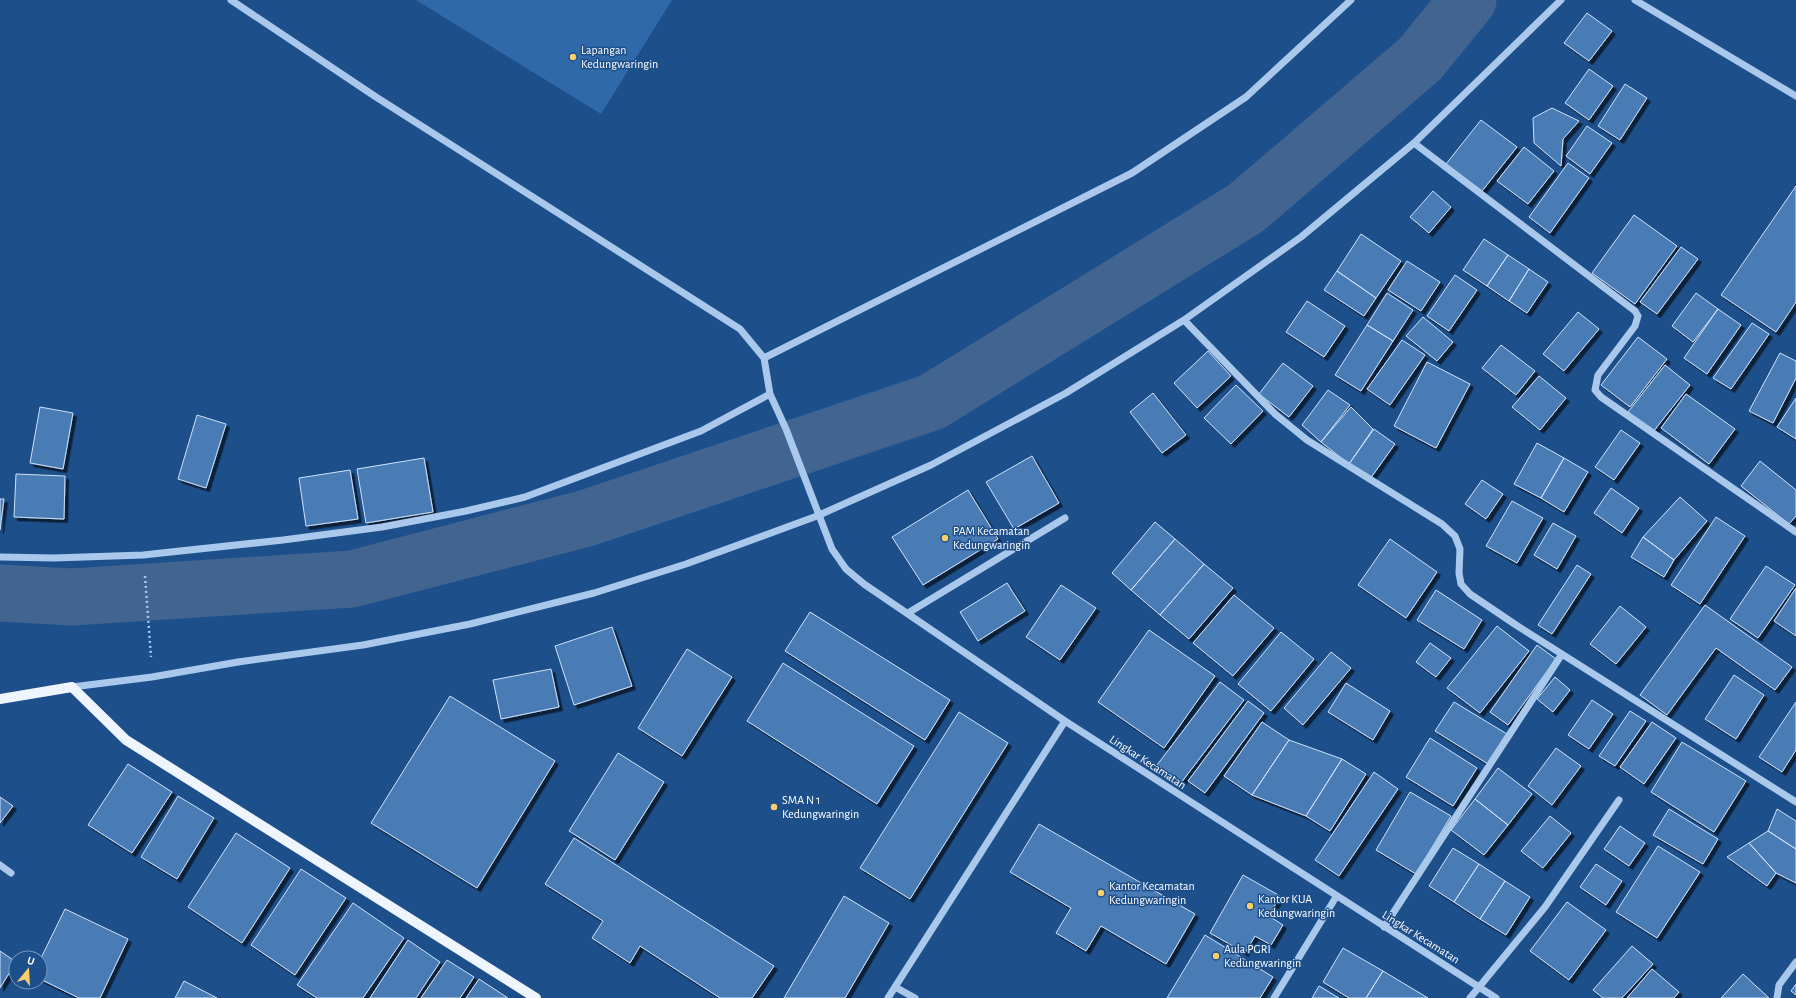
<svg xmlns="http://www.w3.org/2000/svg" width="1796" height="998" viewBox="0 0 1796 998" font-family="'Alegreya Sans',sans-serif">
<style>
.green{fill:#3069a9}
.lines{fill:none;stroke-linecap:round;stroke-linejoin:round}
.river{stroke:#416590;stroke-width:57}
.building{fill:#4a7bb5;stroke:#cee2f9;filter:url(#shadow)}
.path{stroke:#a9c8ec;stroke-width:2.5;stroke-dasharray:2 3;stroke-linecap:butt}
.minor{stroke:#a9c8ec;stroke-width:7}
.major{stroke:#eef5ff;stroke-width:10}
.poi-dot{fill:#fcce67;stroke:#1d4f8b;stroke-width:1.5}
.labels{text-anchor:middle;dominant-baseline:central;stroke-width:3;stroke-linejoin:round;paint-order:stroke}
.poi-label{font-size:12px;fill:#fff;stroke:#1d4f8b;text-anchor:start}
.street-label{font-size:12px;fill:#fff;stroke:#1d4f8b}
</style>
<defs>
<filter id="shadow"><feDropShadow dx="3.5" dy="3.5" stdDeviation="0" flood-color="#0009"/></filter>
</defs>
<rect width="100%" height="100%" fill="#1d4f8b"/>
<path class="green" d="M416,0H672L601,114Z"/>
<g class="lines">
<path class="river" d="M0,593L72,597L352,579L587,518L932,402L1246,208L1420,59L1468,0"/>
</g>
<path class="building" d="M1587,13L1612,31L1589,61L1564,43Z
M1589,69L1613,86L1589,120L1565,103Z
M1625,84L1647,98L1620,140L1598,126Z
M1552,108L1579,121L1563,139L1561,166L1534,143L1533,118Z
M1481,120L1517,147L1482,191L1446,164Z
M1587,126L1612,143L1590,174L1566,156Z
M1524,147L1554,171L1528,204L1497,181Z
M1568,163L1589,178L1550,233L1529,217Z
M1796,186V302L1776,332L1721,295Z
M1433,191L1451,207L1429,233L1410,217Z
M1634,215L1677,246L1635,304L1592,273Z
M1361,234L1401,261L1376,298L1337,271Z
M1484,239L1508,255L1487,286L1463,270Z
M1681,247L1698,259L1657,314L1640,302Z
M1508,255L1529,269L1509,301L1487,286Z
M1407,261L1440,282L1421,311L1388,290Z
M1529,269L1548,282L1527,313L1509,301Z
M1337,271L1376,298L1364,316L1324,290Z
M1455,275L1477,290L1449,331L1427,316Z
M1387,293L1413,310L1393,341L1367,325Z
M1696,293L1718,309L1693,342L1672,326Z
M1307,301L1345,326L1324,357L1286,332Z
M1718,309L1741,325L1707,374L1684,358Z
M1578,312L1599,329L1564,371L1543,354Z
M1423,317L1453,342L1437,361L1406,336Z
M1752,323L1769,334L1731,389L1713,378Z
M1367,325L1393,341L1361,391L1335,375Z
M1638,337L1667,359L1630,407L1601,385Z
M1402,340L1425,355L1390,405L1367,389Z
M1501,345L1535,371L1516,395L1482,368Z
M1208,351L1231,376L1197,408L1174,383Z
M1780,353L1796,361V378L1773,423L1749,411Z
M1427,362L1470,384L1436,448L1394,426Z
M1283,363L1313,386L1289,417L1259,394Z
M1665,365L1690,385L1653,432L1628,412Z
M1539,376L1566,398L1540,430L1512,407Z
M1236,385L1263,411L1231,444L1204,418Z
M1328,390L1350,405L1321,442L1302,425Z
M1153,393L1186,435L1162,453L1130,412Z
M1686,394L1735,429L1709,464L1661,428Z
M1796,398V439L1777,427Z
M40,407L73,413L63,469L30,463Z
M1351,407L1373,429L1349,464L1321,442Z
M197,415L226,424L206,488L178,479Z
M1374,429L1395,444L1370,479L1349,464Z
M1621,430L1640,443L1614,480L1595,467Z
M1537,443L1564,458L1541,498L1514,484Z
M1032,456L1059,503L1014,529L986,482Z
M424,458L433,512L366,523L357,469Z
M1564,458L1588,472L1564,512L1541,498Z
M1760,461L1796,490V516L1789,524L1741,486Z
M350,470L358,519L306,526L299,478Z
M16,474L65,476L64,519L14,517Z
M1482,480L1503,494L1486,519L1465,504Z
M1611,488L1639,508L1622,533L1594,513Z
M968,490L998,539L923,585L892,537Z
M1680,497L1707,521L1674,560L1643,537Z
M0,499H4L0,530Z
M1512,501L1543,518L1517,563L1486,546Z
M1716,517L1745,536L1700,604L1671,585Z
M1155,522L1175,539L1131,590L1112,573Z
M1553,523L1576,536L1557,569L1534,555Z
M1643,537L1674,560L1664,577L1631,557Z
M1175,539L1204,564L1160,615L1131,590Z
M1390,539L1437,572L1406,618L1358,585Z
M1204,564L1233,588L1189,639L1160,615Z
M1577,565L1591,574L1552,634L1538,625Z
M1766,566L1795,585L1758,638L1730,619Z
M1007,583L1025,611L978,641L960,612Z
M1061,585L1096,608L1060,660L1026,637Z
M1796,588V636L1774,621Z
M1436,590L1482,620L1464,649L1417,620Z
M1234,595L1274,628L1233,676L1193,643Z
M1705,605L1792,667L1775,690L1716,648L1667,715L1640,695Z
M1620,606L1646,627L1616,664L1590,644Z
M810,612L950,700L925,740L785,651Z
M1497,626L1529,651L1480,713L1447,688Z
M612,627L632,686L574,705L555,646Z
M1149,630L1215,676L1164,748L1098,702Z
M1281,632L1314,659L1271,711L1238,684Z
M1430,643L1451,658L1436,677L1416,662Z
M1537,645L1556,659L1508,725L1490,712Z
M687,649L732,677L682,756L638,728Z
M1331,652L1351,668L1303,725L1284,708Z
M783,663L914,746L877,804L747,721Z
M551,669L559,707L501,719L493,680Z
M1734,675L1764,695L1736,739L1705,719Z
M1555,677L1570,690L1553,712L1537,699Z
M1220,682L1244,700L1181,783L1157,765Z
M1346,683L1390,711L1373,740L1328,712Z
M450,696L555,761L477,888L371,823Z
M1592,700L1613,714L1589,749L1568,735Z
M1248,701L1264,713L1205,793L1188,781Z
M1454,702L1507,734L1488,764L1435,731Z
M1796,702V750L1782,772L1759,757Z
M1630,711L1646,721L1615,766L1599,756Z
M959,712L1008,743L910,899L860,868Z
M1262,722L1289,740L1252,795L1224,776Z
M1652,722L1676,738L1644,784L1620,767Z
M1430,738L1477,768L1453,806L1406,777Z
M1289,740L1342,759L1306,816L1252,795Z
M1682,742L1746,781L1714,832L1651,792Z
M1556,748L1581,766L1552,805L1528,786Z
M618,753L664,782L615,860L569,831Z
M1342,759L1366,774L1330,831L1306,816Z
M128,764L172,792L132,853L88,825Z
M1498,768L1532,794L1508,825L1475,799Z
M1374,772L1398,789L1339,876L1315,860Z
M1410,792L1451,816L1416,874L1376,850Z
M178,796L214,818L177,879L141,857Z
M0,797L13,806L0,823Z
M1475,799L1508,825L1484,855L1451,830Z
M1669,809L1718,839L1703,864L1653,835Z
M1777,809L1796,821V849L1768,831Z
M1550,816L1571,833L1543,868L1521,851Z
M1039,824L1195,914L1166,964L1101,926L1086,951L1056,933L1071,908L1010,872Z
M1620,826L1645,843L1629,866L1604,849Z
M1768,831L1796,849V883L1776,873L1749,843Z
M236,833L290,868L242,943L188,907Z
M574,838L774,966L752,998H720L640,946L630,963L592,938L603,921L545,884Z
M1749,843L1776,873L1767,886L1727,857Z
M1658,846L1700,872L1657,938L1616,912Z
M1453,848L1479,864L1454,902L1429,886Z
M1479,864L1505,881L1480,919L1454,902Z
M1596,864L1622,881L1606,905L1580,887Z
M301,869L346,898L295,975L251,945Z
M1243,875L1280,896L1269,916L1283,925L1271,945L1255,936L1245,953L1210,933Z
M1505,881L1530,897L1506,935L1480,919Z
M844,896L889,923L845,998H784Z
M1567,902L1606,930L1569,980L1530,951Z
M353,903L404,938L363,998H317L297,985Z
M65,909L128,939L100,998H79L40,979V960Z
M1205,935L1273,977L1260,998H1167Z
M408,940L440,962L416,998H370Z
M1632,946L1653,964L1622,998H1603L1593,990Z
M1343,948L1383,971L1366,998H1349L1323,982Z
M0,951L16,962L0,988Z
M447,960L474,977L460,998H421Z
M1652,969L1679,992L1674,998H1627Z
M1383,971L1428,998H1366Z
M1743,974L1769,998H1721Z
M479,979L508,998H466Z
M184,981L217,998H175Z
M1796,984V995L1791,991Z
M1319,986L1339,998H1312Z"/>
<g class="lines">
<path class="path" d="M145,576L151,657"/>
<path class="minor" d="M231,0L376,97L740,329L764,358L770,394L786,429L832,549L846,569L864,584L1065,721L1496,998
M1635,0L1796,96
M1414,143L1635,311L1638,316L1635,326L1598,375L1595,390L1601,397L1796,532
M1184,320L1275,414L1307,440L1442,524L1455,536L1460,549L1459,573L1461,584L1470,594L1516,625L1796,802
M764,358L1132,173L1246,97L1351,0
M0,557L54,558L143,555L283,540L382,527L466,511L525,497L701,431L770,394
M908,613L1065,518
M72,687L152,677L238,662L363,645L470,624L594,593L686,564L817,516L931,465L1066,393L1184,320L1301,237L1414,143L1561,0
M0,865L11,873
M1384,927L1562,654
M895,987L915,998
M888,998L1065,721
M1274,998L1336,897
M1470,998L1545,907L1619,800
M1777,998L1779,985L1796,962"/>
<path class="major" d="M0,699L72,687L126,740L536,998"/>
</g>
<g class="poi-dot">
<circle cx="573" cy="57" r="4"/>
<circle cx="945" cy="538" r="4"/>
<circle cx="774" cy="807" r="4"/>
<circle cx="1101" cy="893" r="4"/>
<circle cx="1250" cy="906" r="4"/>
<circle cx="1216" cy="956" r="4"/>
</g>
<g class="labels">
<g class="poi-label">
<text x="581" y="50">Lapangan<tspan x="581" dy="14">Kedungwaringin</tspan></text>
<text x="953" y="531">PAM Kecamatan<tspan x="953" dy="14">Kedungwaringin</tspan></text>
<text x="782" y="800">SMA N 1<tspan x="782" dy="14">Kedungwaringin</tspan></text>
<text x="1109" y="886">Kantor Kecamatan<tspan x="1109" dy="14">Kedungwaringin</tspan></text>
<text x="1258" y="899">Kantor KUA<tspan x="1258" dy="14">Kedungwaringin</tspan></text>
<text x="1224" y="949">Aula PGRI<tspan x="1224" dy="14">Kedungwaringin</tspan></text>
</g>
<g class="street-label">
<text transform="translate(1148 762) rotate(33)">Lingkar Kecamatan</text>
<text transform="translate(1421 937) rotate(32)">Lingkar Kecamatan</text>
</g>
</g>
<g transform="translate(28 970) rotate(18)"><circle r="19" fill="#1d4f8b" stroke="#7795b9"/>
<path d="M0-3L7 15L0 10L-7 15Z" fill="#fcce67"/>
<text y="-6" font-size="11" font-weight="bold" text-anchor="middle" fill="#ffffff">U</text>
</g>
</svg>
